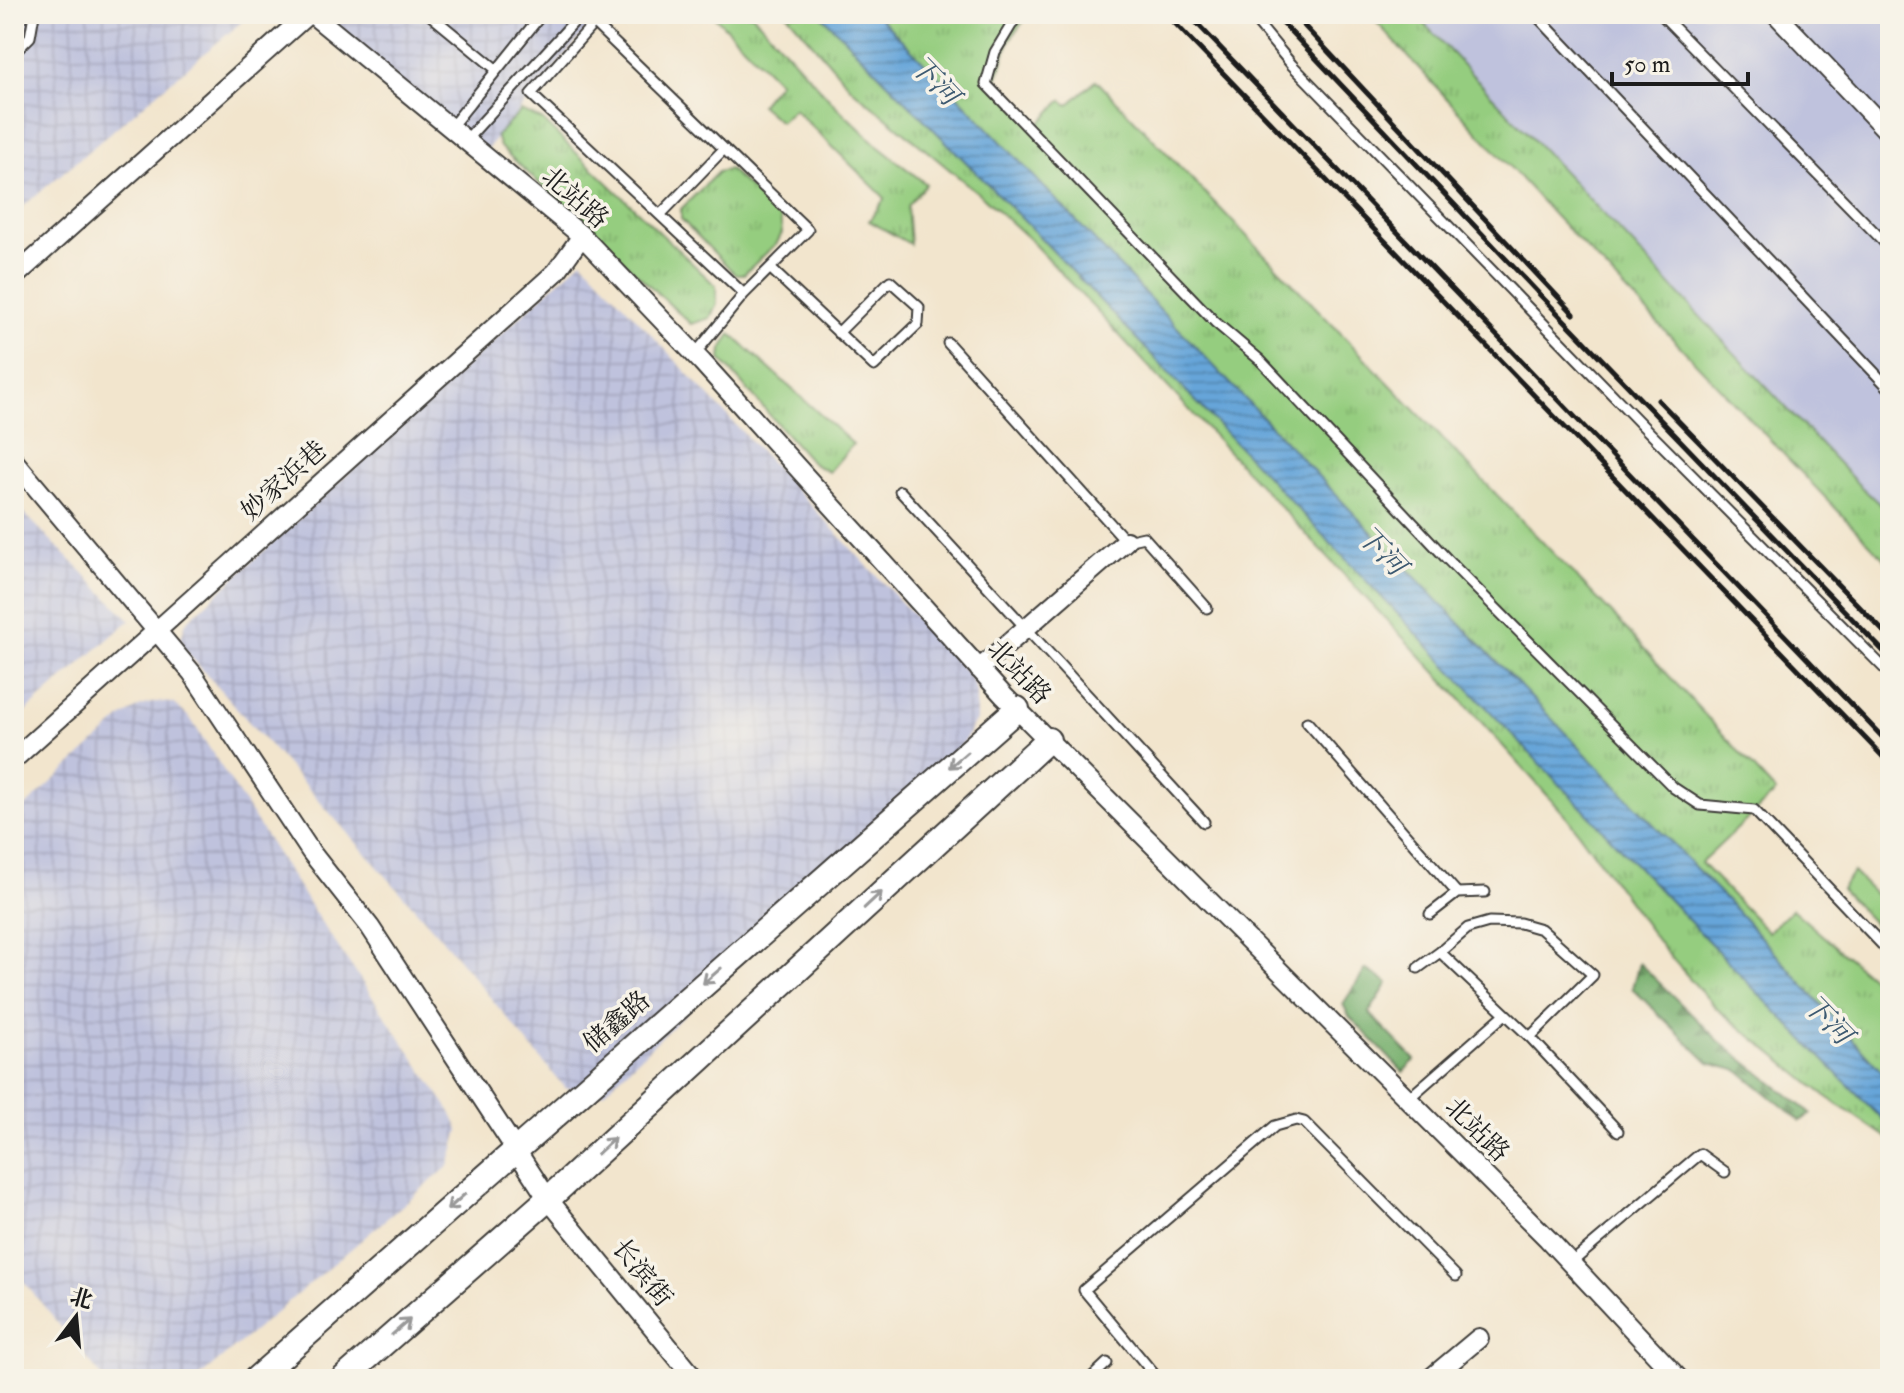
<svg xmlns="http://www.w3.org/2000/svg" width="1904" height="1393" viewBox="0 0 1904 1393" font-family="'IM FELL Double Pica','Noto Serif SC',serif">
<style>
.industrial{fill:url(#industrial-grid)}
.railway{fill:#bfc2dd}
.grass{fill:url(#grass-tufts);stroke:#58744e;stroke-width:2}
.forest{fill:url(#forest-firs);stroke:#4a6645;stroke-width:2}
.water{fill:url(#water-rules);stroke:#41607a;stroke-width:2}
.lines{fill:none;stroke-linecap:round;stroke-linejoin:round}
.service-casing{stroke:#3c3a37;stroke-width:13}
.minor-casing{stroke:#3c3a37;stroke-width:22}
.tertiary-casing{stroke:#3c3a37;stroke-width:28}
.service{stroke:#fff;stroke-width:9}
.minor{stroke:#fff;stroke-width:18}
.tertiary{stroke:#fff;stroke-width:24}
.rail{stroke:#1c1c1c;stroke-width:5}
.oneway{stroke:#999}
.labels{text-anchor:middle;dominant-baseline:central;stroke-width:7;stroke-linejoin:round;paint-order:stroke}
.street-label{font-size:26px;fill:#1c1c1c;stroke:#f7f3e8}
.water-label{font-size:28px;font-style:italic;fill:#3d5a71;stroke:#f7f3e8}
</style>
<defs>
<pattern id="industrial-grid" width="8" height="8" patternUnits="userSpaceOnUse" patternTransform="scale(2)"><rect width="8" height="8" fill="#bfc2dd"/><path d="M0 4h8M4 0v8" fill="none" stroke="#a4a6bd"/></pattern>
<pattern id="grass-tufts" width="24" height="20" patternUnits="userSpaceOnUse" patternTransform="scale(2)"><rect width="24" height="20" fill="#95cd7f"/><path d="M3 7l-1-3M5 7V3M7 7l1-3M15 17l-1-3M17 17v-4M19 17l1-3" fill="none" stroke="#80af6d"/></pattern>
<pattern id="forest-firs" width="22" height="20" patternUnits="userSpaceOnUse" patternTransform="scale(2)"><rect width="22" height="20" fill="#78b06e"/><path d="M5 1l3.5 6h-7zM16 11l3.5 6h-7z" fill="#628e5a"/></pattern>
<pattern id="water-rules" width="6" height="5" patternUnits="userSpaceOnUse" patternTransform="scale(2)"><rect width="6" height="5" fill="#66a5d9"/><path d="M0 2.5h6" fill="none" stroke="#5386af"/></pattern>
</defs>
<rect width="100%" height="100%" fill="#f7f3e8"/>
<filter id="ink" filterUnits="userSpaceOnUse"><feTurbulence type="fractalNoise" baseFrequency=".0125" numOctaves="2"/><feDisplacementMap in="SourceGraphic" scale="16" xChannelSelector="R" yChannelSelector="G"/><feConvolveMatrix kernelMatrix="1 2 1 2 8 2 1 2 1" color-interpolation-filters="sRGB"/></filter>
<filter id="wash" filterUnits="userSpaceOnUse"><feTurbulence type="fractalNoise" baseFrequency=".006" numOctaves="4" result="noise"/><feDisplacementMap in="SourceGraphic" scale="32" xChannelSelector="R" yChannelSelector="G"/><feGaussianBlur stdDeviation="1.8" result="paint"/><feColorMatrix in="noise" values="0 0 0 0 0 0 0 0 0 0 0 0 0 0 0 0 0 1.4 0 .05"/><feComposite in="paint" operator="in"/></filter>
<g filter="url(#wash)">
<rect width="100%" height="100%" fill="#f2e5cd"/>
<path class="industrial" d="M14,14H251L14,214Z
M322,14H599L483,154Z
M582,260L971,677L976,692V720L957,753L603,1093L565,1088L442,939L183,648L181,638L186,622Z
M14,503L130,620L14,722Z
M155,702L173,703L190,718L315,913L451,1112L459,1130L449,1166L197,1379H104L14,1270V817L124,716L141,706Z"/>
<path class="railway" d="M1415,14H1890V514L1857,483Z"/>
<path class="grass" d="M712,14H752L836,106L879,147L926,184L907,206L910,244L869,221L885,198L794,109L780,122L760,105L779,82Z
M787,14H820L1038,235L1753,988L1890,1127V1140L1823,1094L1716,1008L1662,947L1567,817L1457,695L1029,239L984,198L852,89Z
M876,14H1029L1009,41L996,83L1037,126L1062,100L1068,105L1096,80L1614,616L1776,792L1701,863L1768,932L1792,909L1888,992L1890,991V1081L1737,911L1358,518L969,108Z
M1369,14H1415L1857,483L1890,514V565L1555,216Z
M521,111L542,120L716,286L717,304L710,318L691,324L500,147L496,136Z
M729,169L780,216L782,233L777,243L744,274H735L681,219V209L718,172Z
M731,334L853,444L829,472L813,464L721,360L722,349Z
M1853,872L1890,909V941L1841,889Z"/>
<path class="forest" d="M1639,963L1719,1041L1811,1113L1801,1121L1739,1071L1709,1063L1632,988Z
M1366,969L1388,983L1369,1013L1415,1060L1403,1072L1349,1016L1343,1004Z"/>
<path class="water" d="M820,14H876L969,108L1358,518L1737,911L1890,1081V1127L1753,988L1038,235Z"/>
</g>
<g filter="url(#ink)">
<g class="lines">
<defs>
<path id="service" d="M429,14L497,70
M1018,14L995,52L986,84L1215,322L1260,360L1447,559L1674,788L1700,805L1754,810L1890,953
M1250,14L1292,65L1643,426L1890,674
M1535,14L1890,389
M1661,14L1890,248
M14,61L17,50L30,37L34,14
M451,127L542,14
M466,140L581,14
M660,215L724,149
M770,268L874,366L918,324L919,307L890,281L838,333
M948,343L1126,541L1144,537L1207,608
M695,354L744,294L808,230L594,23L531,94L744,294
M900,491L1204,822
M1307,722L1457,893L1485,892
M1430,914L1457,893
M1418,968L1440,952
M1530,1037L1593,975L1541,929L1520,923L1489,922L1468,928L1440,952L1530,1037L1618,1131
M1408,1099L1504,1015
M1571,1263L1700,1154L1725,1172
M1090,1379L1107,1363
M1158,1379L1084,1290L1275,1126L1296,1120L1304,1122L1456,1276"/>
<path id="minor" d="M312,14L582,236L702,362L1004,696L1548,1239L1679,1379
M1776,14L1890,134
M14,277L308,14
M14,461L192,673L311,852L370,927L548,1199L695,1379
M979,669L1126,541
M14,759L556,272L582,236
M1430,1379L1479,1338"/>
<path id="tertiary" d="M256,1379L1017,709
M343,1379L548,1199L1048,740"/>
</defs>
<use href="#service" class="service-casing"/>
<use href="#minor" class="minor-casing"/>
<use href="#tertiary" class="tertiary-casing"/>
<use href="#service" class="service"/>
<use href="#minor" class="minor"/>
<use href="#tertiary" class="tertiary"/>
<path class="rail" d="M1166,14L1890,764
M1188,14L1890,745
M1274,14L1542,297L1890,658
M1293,14L1574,314
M1658,400L1890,638"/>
</g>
<defs><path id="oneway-shaft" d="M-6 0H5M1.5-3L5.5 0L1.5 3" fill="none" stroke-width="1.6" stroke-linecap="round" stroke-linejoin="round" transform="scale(2)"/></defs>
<g class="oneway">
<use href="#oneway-shaft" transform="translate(958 760) rotate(139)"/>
<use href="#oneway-shaft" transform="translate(873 900) rotate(-43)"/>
<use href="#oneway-shaft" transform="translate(712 976) rotate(139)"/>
<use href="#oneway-shaft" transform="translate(606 1146) rotate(-43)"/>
<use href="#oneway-shaft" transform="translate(456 1202) rotate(138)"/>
<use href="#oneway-shaft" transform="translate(401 1327) rotate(-41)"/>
</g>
</g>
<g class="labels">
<g class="street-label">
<text transform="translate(575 198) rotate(41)">北站路</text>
<text transform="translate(284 481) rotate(-42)">妙家浜巷</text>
<text transform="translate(1019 672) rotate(46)">北站路</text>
<text transform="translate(617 1022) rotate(-41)">储鑫路</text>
<text transform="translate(1477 1130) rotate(45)">北站路</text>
<text transform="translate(642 1273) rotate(51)">长滨街</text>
</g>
<g class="water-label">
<text transform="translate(934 81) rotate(46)">下河</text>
<text transform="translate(1381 551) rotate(46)">下河</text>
<text transform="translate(1827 1020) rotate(46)">下河</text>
</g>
</g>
<rect width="1904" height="1393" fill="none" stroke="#f7f3e8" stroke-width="48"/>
<g transform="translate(76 1317) rotate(16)" stroke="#f7f3e8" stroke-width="6" paint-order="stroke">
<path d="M0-6L14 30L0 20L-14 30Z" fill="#1c1c1c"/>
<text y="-12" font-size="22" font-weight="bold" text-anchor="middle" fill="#1c1c1c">北</text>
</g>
<path d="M1612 72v12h136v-12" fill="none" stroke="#1c1c1c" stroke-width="4"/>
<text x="1624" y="72" font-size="24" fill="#1c1c1c" stroke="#f7f3e8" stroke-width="6" paint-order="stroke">50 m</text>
</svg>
